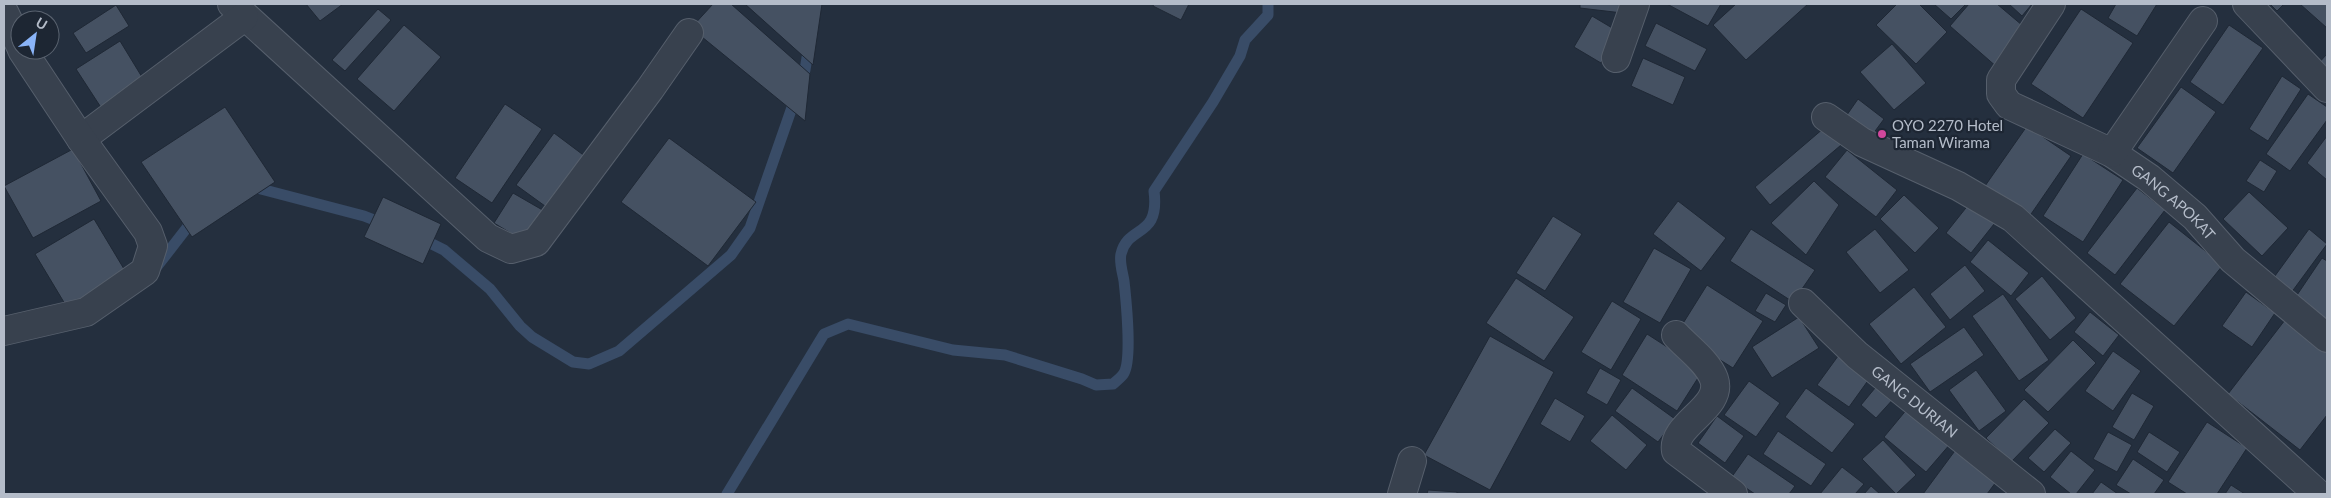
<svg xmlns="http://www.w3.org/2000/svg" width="2331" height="498" viewBox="0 0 2331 498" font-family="Lato,sans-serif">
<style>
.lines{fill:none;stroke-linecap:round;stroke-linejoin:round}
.stream{stroke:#394c67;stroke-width:11}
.building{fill:#455162;stroke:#1f2835}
.minor-casing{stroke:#565f6c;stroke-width:30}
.minor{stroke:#38414e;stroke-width:28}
.hotel-dot{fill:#d1479c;stroke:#1d2633;stroke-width:2}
.labels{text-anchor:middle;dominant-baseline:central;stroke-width:4.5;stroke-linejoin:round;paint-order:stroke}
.poi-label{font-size:15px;fill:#b4bcc9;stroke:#1d2633;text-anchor:start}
.street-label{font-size:15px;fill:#b4bcc9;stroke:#1d2633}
</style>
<rect width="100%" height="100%" fill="#242f3e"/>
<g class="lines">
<path class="stream" d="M248,191L257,188L364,216L387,225
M420,238L444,250L490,289L520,326L532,337L573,362L589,364L619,351L731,255L750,228L805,70L809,45
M155,269L196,216
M727,494L824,334L848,324L953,350L1005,355L1082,379L1096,385L1113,384C1116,381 1122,377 1124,373C1132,359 1126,299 1124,281C1123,274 1119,262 1121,254C1128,224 1160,239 1154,191L1213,102L1240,56L1245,40L1268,15V4"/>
</g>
<path class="building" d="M306,4H343L320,21Z
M713,4H731L810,74L805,121L691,28Z
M745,4H822L813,65Z
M1154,4H1189L1181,20L1153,6Z
M1580,4H1632L1631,14L1580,8Z
M1667,4H1721L1708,26Z
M1736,4H1808L1746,60L1713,25Z
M1897,4H1919L1947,32L1916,64L1876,25Z
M1934,4H1966L1951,19Z
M1969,4H1997L2029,31L1998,68L1950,26Z
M2009,4H2032L2022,16Z
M2116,4H2157L2137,36L2108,18Z
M2270,4H2284L2277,11Z
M2300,4H2327V28Z
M116,5L129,26L86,53L73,33Z
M378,9L391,20L345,71L332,60Z
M2081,9L2133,43L2083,118L2031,84Z
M1592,16L1619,32L1601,63L1574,47Z
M1656,23L1707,49L1695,71L1645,46Z
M404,25L441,57L394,111L357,79Z
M2229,25L2263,48L2223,105L2190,82Z
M120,41L145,82L102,109L76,69Z
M1892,44L1926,83L1894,110L1860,72Z
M2327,54V78L2315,67Z
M1643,58L1685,77L1673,105L1631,86Z
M2282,76L2301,89L2268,141L2249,129Z
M2181,87L2216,112L2173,173L2137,148Z
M2308,94L2327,107V120L2290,171L2266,154Z
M1858,99L1884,119L1867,142L1842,122Z
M505,104L542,129L492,203L455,178Z
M225,107L275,182L192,237L141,162Z
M1831,122L1847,140L1770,205L1755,187Z
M2027,126L2071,156L2029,217L1985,186Z
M554,133L594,163L556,214L516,185Z
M2327,136V180L2307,163Z
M669,138L756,202L708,266L621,202Z
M73,149L101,201L33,238L4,186Z
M1847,150L1897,190L1876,217L1825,177Z
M2083,154L2123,180L2083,242L2043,216Z
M2260,160L2277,171L2264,192L2246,181Z
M1814,181L1839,205L1806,255L1771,223Z
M2137,188L2165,210L2115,275L2087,253Z
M2249,192L2288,228L2262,256L2223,219Z
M513,193L546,212L527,243L494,223Z
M1904,195L1939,228L1915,253L1880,219Z
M383,197L441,224L423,264L364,237Z
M1973,199L1998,219L1971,253L1946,233Z
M1678,201L1726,238L1701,271L1653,234Z
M1553,216L1582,234L1545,291L1516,273Z
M94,219L130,279L71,314L35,254Z
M2169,222L2223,265L2174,326L2120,284Z
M1751,229L1815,270L1793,302L1730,261Z
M1875,229L1909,270L1880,293L1846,252Z
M2309,229L2327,244L2291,293L2272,280Z
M1988,240L2029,273L2011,296L1970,262Z
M1654,248L1691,269L1660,323L1623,302Z
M2322,258L2327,261V325L2293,301Z
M1965,265L1985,291L1950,320L1930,294Z
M2042,276L2076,318L2050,340L2015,299Z
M1516,278L1574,317L1544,361L1486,323Z
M1707,285L1763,321L1733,368L1677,333Z
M1914,287L1946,327L1901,364L1869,324Z
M2246,292L2275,313L2252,347L2222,326Z
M1766,293L1786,305L1775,322L1755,311Z
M2003,294L2049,360L2019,381L1972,316Z
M1612,301L1641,319L1611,370L1581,352Z
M2090,312L2119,335L2103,356L2074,332Z
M1799,317L1819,348L1772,378L1752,347Z
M2285,320L2327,353V415L2300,450L2228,394Z
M1964,327L1984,355L1930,392L1910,364Z
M1647,334L1703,370L1677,411L1622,375Z
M1490,336L1554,372L1490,490L1424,455Z
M2073,340L2096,363L2048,412L2024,390Z
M2113,351L2141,371L2113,411L2085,391Z
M1841,352L1872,375L1849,407L1817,385Z
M1600,368L1621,380L1607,405L1586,393Z
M1976,370L2006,411L1979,431L1949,390Z
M1749,381L1780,403L1756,437L1724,415Z
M1880,382L1896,396L1876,418L1861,405Z
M1632,388L1675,419L1658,442L1615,411Z
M1806,388L1855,424L1832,453L1785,417Z
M2132,393L2154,406L2134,440L2112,427Z
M1555,398L1585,416L1570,442L1540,424Z
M2024,399L2049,423L2011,462L1986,438Z
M1908,408L1951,443L1926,472L1884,437Z
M1612,415L1647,445L1626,470L1590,441Z
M1717,416L1744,436L1725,463L1698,443Z
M2207,422L2247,448L2217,494H2187L2168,482Z
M2055,429L2071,443L2044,472L2028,458Z
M1778,431L1826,464L1811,486L1763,454Z
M2108,432L2132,445L2117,472L2093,459Z
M2149,432L2180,452L2167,472L2137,452Z
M1883,440L1916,475L1896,494L1862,459Z
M1957,448L1999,478L1987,494H1923Z
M2071,451L2095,470L2076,494H2071L2050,477Z
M1748,454L1795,486L1789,494H1755L1731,478Z
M2133,459L2164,480L2154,494H2131L2116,485Z
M1842,467L1864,484L1855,494H1820Z
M2101,482L2118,494H2092Z
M2231,485L2245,494H2225Z
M1871,486L1880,494H1864Z
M1428,490L1457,492V494H1427Z"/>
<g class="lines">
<defs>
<g id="minor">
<path d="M232,4L488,238L511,249L536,242L650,89L689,33"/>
<path id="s1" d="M2051,4L2001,80V94L2009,105L2112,153L2149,178L2195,217L2233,260L2327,338"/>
<path d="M2247,4L2327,88"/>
<path d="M4,12L20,45"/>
<path d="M1616,58L1635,4"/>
<path d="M1826,117L1862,142L1958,186L2013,218L2318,494"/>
<path d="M81,139L244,17"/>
<path d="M2112,153L2203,21"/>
<path id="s2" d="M1803,303L1857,355L2031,494"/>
<path d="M4,331L86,312L145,271L153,246L148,232L81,139L22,50"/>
<path d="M1676,335C1688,348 1708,362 1714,379C1724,408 1671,424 1676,451L1733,494"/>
<path d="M1402,494L1412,461"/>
</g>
</defs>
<use href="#minor" class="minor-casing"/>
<use href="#minor" class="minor"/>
</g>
<circle class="hotel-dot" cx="1882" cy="134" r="5"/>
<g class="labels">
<g class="poi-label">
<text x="1892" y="125">OYO 2270 Hotel<tspan x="1892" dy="17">Taman Wirama</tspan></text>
</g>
<g class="street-label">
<text stroke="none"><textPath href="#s1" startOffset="311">GANG APOKAT</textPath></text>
<text stroke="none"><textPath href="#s2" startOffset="149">GANG DURIAN</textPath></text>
</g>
</g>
<rect width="2331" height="498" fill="none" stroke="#b4bcc9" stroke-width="10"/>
<g transform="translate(35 35) rotate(30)"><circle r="24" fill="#1d2633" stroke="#59626f"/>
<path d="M0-4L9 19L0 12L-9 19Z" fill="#8ab4f8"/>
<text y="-8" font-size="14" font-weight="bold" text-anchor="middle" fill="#b4bcc9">U</text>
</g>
</svg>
